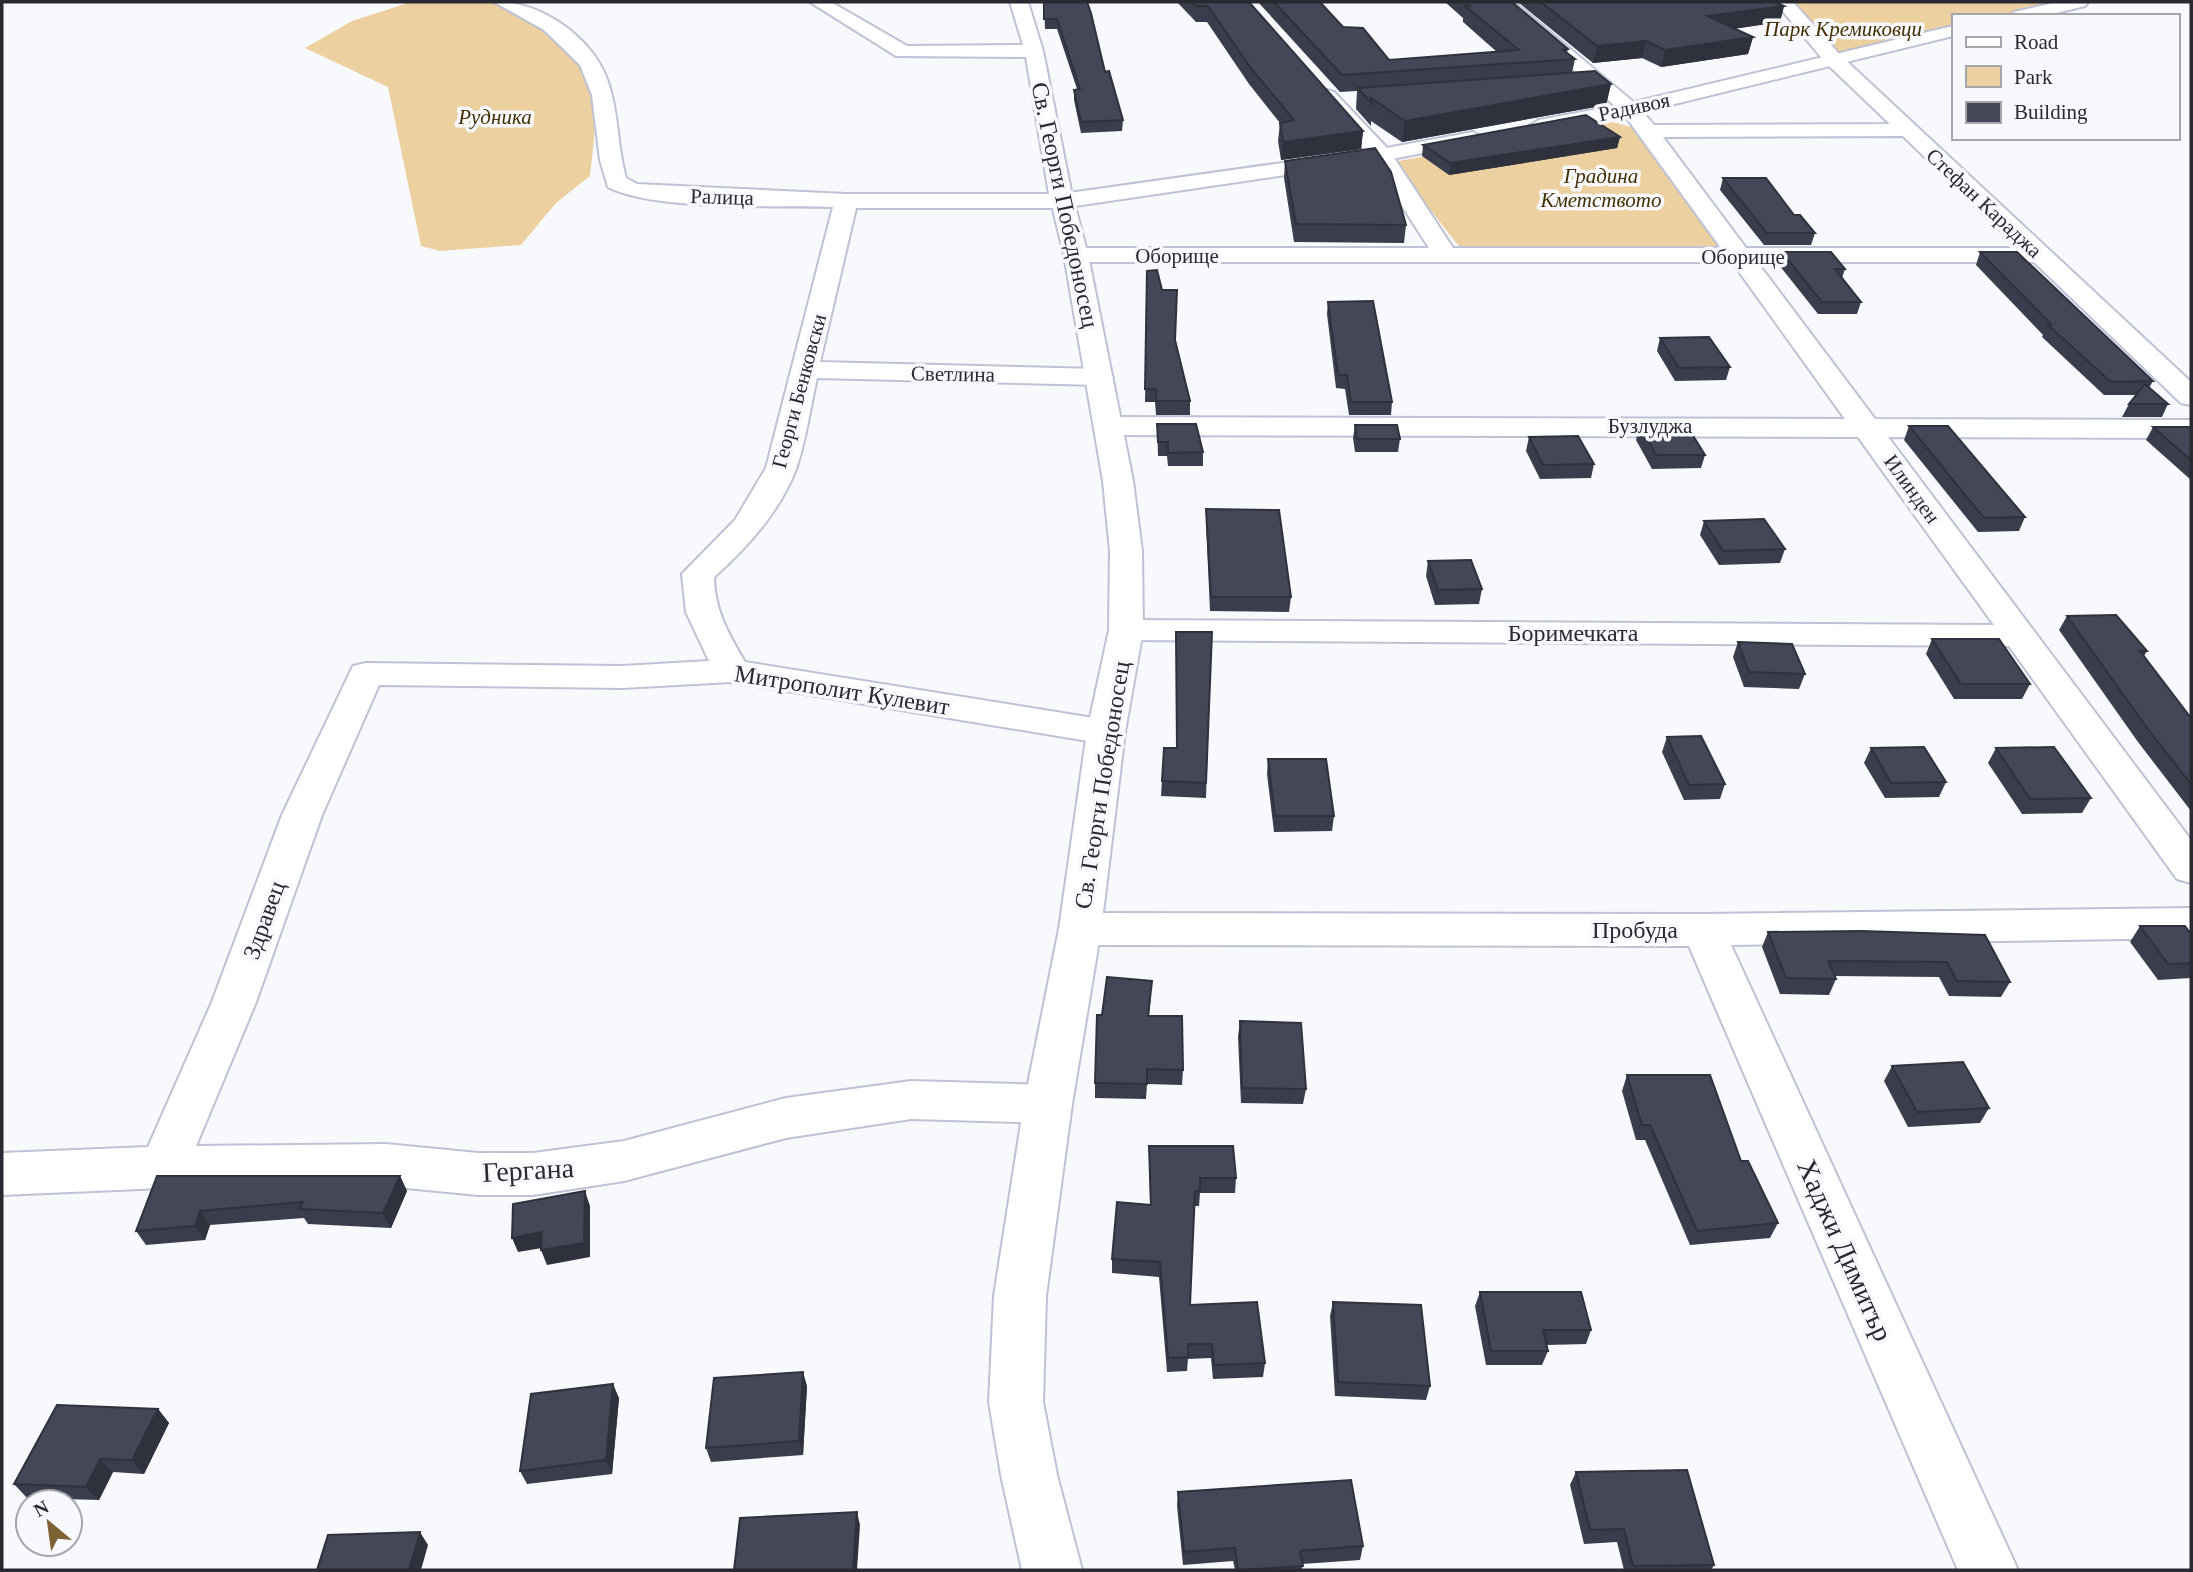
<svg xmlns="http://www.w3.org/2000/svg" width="2193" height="1572" viewBox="0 0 2193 1572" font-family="'Times New Roman',serif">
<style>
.green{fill:#edd09f}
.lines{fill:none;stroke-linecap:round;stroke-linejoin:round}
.minor-casing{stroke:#bec2d5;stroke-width:4}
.tertiary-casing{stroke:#bec2d5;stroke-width:4}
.minor{fill:#fff;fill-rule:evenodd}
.tertiary{fill:#fff;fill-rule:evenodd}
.wall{fill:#3a3d4b}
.shaded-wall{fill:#2f323d}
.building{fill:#434757;stroke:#2f323d;stroke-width:2}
.labels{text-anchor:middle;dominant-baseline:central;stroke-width:7;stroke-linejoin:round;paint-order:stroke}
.far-park-label{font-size:21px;font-style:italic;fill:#452f04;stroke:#f8f9fd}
.far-street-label{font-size:21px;fill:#282931;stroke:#f8f9fd}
.street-label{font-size:24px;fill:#282931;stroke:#f8f9fd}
.near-street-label{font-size:28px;fill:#282931;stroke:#f8f9fd}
</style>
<rect width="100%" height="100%" fill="#f8f9fd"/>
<path class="green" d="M411,2C435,0 467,0 491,2C515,5 572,43 583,65C601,98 594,140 590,176L556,203L521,245L440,251L421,246L388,87L305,48L352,21Z
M1784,2H2079L2020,16H1953V31L1833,59Z
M1613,122L1634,128L1727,253L1461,249L1393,162Z"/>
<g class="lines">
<defs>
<path id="minor" d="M494,2C539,0 594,38 608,82C619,113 617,147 626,178L637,184L846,194H1049L1026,57L896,56L810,2H831L907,46L1023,45L1010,2H1028L1043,51L1073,201L1062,208H856L820,362L1099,369L1109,371L1113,377L1109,383L1099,385L817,378C810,408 806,441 796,469C780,511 748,547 714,577C714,609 729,635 745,662L1106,720L1119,724L1125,732L1119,740L1106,744L732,682L622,688L379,685L322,815L256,1002L196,1146L386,1144L478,1153H533L624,1141L786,1098L911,1081L1048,1085L1065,1090L1072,1104L1065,1118L1048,1123L911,1119L786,1138L624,1181L533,1195H478L386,1186L163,1188L2,1195V1153L148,1147L212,1002L282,815L353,666L366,663L622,666L709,661L686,612L682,574L735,520L766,468L833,207C777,205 653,211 608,187L600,160L592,95L580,65L544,30Z
M1495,2H1514L1637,105L1654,125L1890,124L1826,63L1775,2H1793L1840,55L2191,382V405L2181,403L2034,262H1757L1875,419L2191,420V438L1888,437L2191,840V883L2177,879L2009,646L1126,640L1114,637L1109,630L1114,623L1126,620L1994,625L1858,437L1109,435L1099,432L1095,426L1099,420L1109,417L1845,419L1732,262H1076L1067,260L1064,255L1067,250L1076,248H1429L1372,159L1317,96L1327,90L1334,92L1389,150L1453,248H1721L1623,113ZM1903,136L2019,248H1746L1663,137Z
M2191,908V938L1731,945L2018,1570H1958L1689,946L1080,945L1065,940L1059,929L1065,918L1080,913L1703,914Z"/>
<path id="tertiary" d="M2058,2H2088L2085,6L2044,16H2011L2014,12Z
M1953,26V36L1630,115L1539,132L1529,126L1539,120L1630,103Z
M1473,132L1484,138L1480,142L1381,161L1075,206L1088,255L1133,481L1142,551L1143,630L1125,732L1101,929L1072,1104L1046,1296L1043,1402L1057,1475L1082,1570H1022L1001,1475L989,1402L994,1296L1024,1104L1059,929L1087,732L1109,630L1110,551L1103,481L1064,255L1051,201L1062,194L1381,149Z"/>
</defs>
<use href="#minor" class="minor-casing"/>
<use href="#tertiary" class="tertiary-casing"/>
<use href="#minor" class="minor"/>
<use href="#tertiary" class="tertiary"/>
</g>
<path class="wall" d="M1044,2L1105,72L1123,120L1122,131L1081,133L1074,100V90L1077,89L1057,29H1045Z
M1177,2H1249L1363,131L1361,149L1281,160L1278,141L1280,123L1249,84L1207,22H1196Z
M1258,2H1320L1343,27L1389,60L1497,52L1463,22V18L1445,2H1512L1568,49L1567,53L1575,59L1572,73L1611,84L1606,105L1402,142L1371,121V126L1356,109L1357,91L1340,92Z
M1518,2H1775L1784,6L1780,22L1734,29L1753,37L1748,54L1661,67L1642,58L1593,63Z
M1620,137L1617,148L1449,175L1422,156L1423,145Z
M1285,161L1406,225L1404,243L1294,242L1284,178Z
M1723,178L1794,215L1815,233L1811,245H1764L1720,190Z
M1782,252L1845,269L1842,278L1861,302L1857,314H1818L1779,265Z
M1980,252L2153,381L2149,388L2168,404L2162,417H2122L2129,404L2136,395H2104L2042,337L2043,335L1976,265Z
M1147,271L1175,340L1190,401V415H1156L1155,402H1145Z
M1328,302L1392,402L1391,415H1349L1345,389L1336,388L1327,314Z
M1660,338L1730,367L1726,380L1675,381L1657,351Z
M1157,424L1203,452V466H1168L1167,456H1158Z
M1355,425L1400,439L1398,452H1355L1353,438Z
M1640,426L1705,455L1701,468L1652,469L1636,440Z
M1909,426L2025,517L2019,531L1978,532L1904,440Z
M2153,427H2191V480L2146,440Z
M1529,437L1594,464L1591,478L1540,479L1526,451Z
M1206,509L1291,597L1289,612L1210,611L1206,523Z
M1704,521L1785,549L1780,563L1719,565L1700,535Z
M1428,561L1482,589L1479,604L1435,605L1426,576Z
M2067,616L2147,651L2144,656L2191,718V811L2138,742L2059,630Z
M1176,632H1212L1206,798L1161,796L1164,748H1176Z
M1932,639L2030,684L2022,699H1954L1926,654Z
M1738,642L1805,674L1799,689L1744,687L1733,657Z
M1667,737L1725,784L1720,799L1684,800L1662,752Z
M1871,748L1946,782L1939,797L1885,798L1864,763Z
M1996,748L2091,798L2082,813L2022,814L1988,763Z
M1268,759L1334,816L1332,831L1274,832L1267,774Z
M2140,926L2191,934V978L2158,980L2130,942Z
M1862,931L2010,982L2001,997L1949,996L1939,977L1834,976L1836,979L1829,995L1780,994L1762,947L1768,932Z
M1151,996L1149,1016L1183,1070L1182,1085L1147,1084L1146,1099L1095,1098V1083L1102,1015Z
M1240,1021L1306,1089L1303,1104L1241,1103L1238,1037Z
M1892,1066L1989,1108L1980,1123L1908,1127L1884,1081Z
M1627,1075L1741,1161L1778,1223L1770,1238L1690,1245L1645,1140H1636L1622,1091Z
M1149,1146L1236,1178L1235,1193H1200L1199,1206H1194L1190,1305L1265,1363L1263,1377L1213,1379L1211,1358L1188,1359L1187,1371L1167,1372L1159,1277L1112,1273V1259L1150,1205Z
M157,1176H400L407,1191L391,1228L308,1224L304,1218L210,1225L205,1240L146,1245L136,1231Z
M1480,1292L1591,1330L1586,1344L1546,1345L1548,1351L1542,1365H1486L1475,1306Z
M1333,1302L1430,1386L1426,1400L1335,1396L1330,1316Z
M807,1386L803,1455L711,1462L706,1448Z
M619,1398L612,1474L527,1484L520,1471Z
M158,1409L169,1423L144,1474L113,1472L99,1500L27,1498L14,1484Z
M1576,1472L1714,1565L1711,1570H1624L1617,1542L1584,1544L1570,1485Z
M1178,1492L1363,1546L1360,1560L1302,1564V1570H1235L1233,1561L1183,1565L1177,1506Z"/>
<path class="shaded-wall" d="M1784,6L1780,22L1703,33L1707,16Z
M1753,37L1748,54L1661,67L1665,50Z
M1646,41L1642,58L1593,63L1597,46Z
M1611,84L1606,105L1402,142L1405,121Z
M1363,131L1361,149L1281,160L1283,142Z
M1620,137L1617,148L1449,175L1450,163Z
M400,1176L407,1191L391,1228L383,1213Z
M585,1191L590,1206V1257L547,1265L541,1250Z
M200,1211L210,1225L205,1240L195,1226Z
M542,1232L548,1247L518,1252L512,1238Z
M803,1372L807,1386L803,1455L799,1441Z
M613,1384L619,1398L612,1474L606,1460Z
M158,1409L169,1423L144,1474L132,1460Z
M100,1459L113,1472L99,1500L86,1487Z
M857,1512L860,1525L857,1570H853Z
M420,1532L428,1545L421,1570H409Z"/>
<path class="building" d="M1044,2H1087L1091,13L1105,72L1109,71L1123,120L1081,122L1074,90L1080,89L1057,19H1044Z
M1192,2H1249L1363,131L1283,142L1280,123L1294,120L1250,67L1208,6H1196Z
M1274,2H1320L1343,27L1363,28L1389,60L1519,50L1465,6H1470L1466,2H1512L1568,49L1563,50L1575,59L1342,75Z
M1541,2H1775L1784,6L1707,16L1753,37L1665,50L1646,41L1597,46Z
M1595,71L1611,84L1405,121L1371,98L1373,105L1358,88Z
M1586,115L1620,137L1450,163L1423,145Z
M1375,148L1391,172L1406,225L1296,224L1285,161Z
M1723,178H1766L1794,215H1800L1815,233H1767Z
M1782,252H1831L1845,269H1835L1861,302H1822Z
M1980,252H2017L2153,381L2111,382L2048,325L2051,324Z
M1157,270L1162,290H1177L1175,340L1190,401H1156V389H1145L1147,271Z
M1373,301L1392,402H1351L1347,375H1338L1328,302Z
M1709,337L1730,367L1679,368L1660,338Z
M2145,384L2168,404H2129Z
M1157,424H1196L1203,452L1168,453V442H1158Z
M1355,425H1397L1400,439H1357Z
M1640,426H1687L1705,455H1656Z
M1909,426H1948L2025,517L1984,518Z
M2153,427H2191V460Z
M1578,436L1594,464L1543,465L1529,437Z
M1206,509L1279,510L1291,597H1211Z
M1764,519L1785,549L1723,551L1704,521Z
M1471,560L1482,589L1438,590L1428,561Z
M2116,615L2147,651H2140L2191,718V784L2147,728L2067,616Z
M1176,632H1212L1206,783L1162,781L1164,748H1177Z
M1932,639H1999L2030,684H1961Z
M1738,642L1792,644L1805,674L1749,672Z
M1701,736L1725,784L1689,785L1667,737Z
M1924,747L1946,782L1891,783L1871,748Z
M2054,747L2091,798L2030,799L1996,748Z
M1268,759H1326L1334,816H1275Z
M2140,926H2185L2191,934V963L2168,964Z
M1862,931L1985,935L2010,982L1957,981L1947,962L1828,961L1836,979L1786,978L1768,932Z
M1107,977L1152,981L1148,1016H1182L1183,1070L1147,1069V1084L1095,1083L1097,1015H1102Z
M1240,1021L1301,1023L1306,1089L1242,1088Z
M1963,1062L1989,1108L1917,1112L1892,1066Z
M1627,1075H1710L1741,1161H1748L1778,1223L1697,1231L1650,1125H1642Z
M1149,1146H1233L1236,1178H1200V1191H1195L1190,1305L1257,1302L1265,1363L1214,1365L1212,1344H1188V1357L1168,1358L1160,1262L1112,1259L1117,1202L1151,1205Z
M157,1176H400L383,1213L299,1209L303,1202L200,1211L195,1226L136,1231Z
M585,1191L584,1243L541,1250L542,1232L512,1238L513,1204Z
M1480,1292H1581L1591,1330H1543L1548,1351H1491Z
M1333,1302L1421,1305L1430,1386L1338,1382Z
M803,1372L799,1441L706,1448L714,1378Z
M613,1384L606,1460L520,1471L531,1394Z
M57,1405L158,1409L132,1460L100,1459L86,1487L14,1484Z
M1687,1470L1714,1565L1633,1566L1624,1529L1590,1530L1576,1472Z
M1351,1480L1363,1546L1300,1551L1303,1566L1238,1570L1235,1548L1184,1552L1178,1492Z
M857,1512L853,1570H734L740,1518Z
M420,1532L409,1570H317L328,1535Z"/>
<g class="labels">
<g class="far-park-label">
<text x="1843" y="29">Парк Кремиковци</text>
<text x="495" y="117">Рудника</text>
<text x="1601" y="176">Градина<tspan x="1601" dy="24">Кметството</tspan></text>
</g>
<g class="far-street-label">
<text transform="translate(1634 107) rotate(-12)">Радивоя</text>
<text transform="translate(722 197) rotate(2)">Ралица</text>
<text transform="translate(1984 203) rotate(43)">Стефан Караджа</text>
<text x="1177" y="256">Оборище</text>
<text x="1743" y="257">Оборище</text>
<text transform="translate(953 374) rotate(1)">Светлина</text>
<text transform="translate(799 391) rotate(-75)">Георги Бенковски</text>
<text x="1650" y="426">Бузлуджа</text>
<text transform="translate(1912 489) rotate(54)">Илинден</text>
</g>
<g class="street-label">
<text transform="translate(1065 205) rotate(78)">Св. Георги Победоносец</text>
<text x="1573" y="633">Боримечката</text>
<text transform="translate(842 690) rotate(9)">Митрополит Кулевит</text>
<text transform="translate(1102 785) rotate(-81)">Св. Георги Победоносец</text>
<text transform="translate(264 920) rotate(-70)">Здравец</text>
<text x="1635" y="930">Пробуда</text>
</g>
<g class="near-street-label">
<text transform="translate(528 1170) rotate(-3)">Гергана</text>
<text transform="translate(1845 1250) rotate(66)">Хаджи Димитър</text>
</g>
</g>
<rect width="2193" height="1572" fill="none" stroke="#282931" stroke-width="7"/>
<rect x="1952" y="14" width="228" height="126" fill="#f8f9fd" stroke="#a5a6ab" stroke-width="2"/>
<rect x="1966" y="37" width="35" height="10" fill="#ffffff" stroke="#a5a6ab" stroke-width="2"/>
<text x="2014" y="49" font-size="21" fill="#282931">Road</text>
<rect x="1966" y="66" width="35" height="21" fill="#edd09f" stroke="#a5a6ab" stroke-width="2"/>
<text x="2014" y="84" font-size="21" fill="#282931">Park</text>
<rect x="1966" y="102" width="35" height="21" fill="#434757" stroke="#a5a6ab" stroke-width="2"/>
<text x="2014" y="119" font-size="21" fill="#282931">Building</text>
<g transform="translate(49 1523) rotate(331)"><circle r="33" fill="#f8f9fd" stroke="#a5a6ab" stroke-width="2"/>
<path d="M0-5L12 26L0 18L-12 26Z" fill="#7d6234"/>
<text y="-10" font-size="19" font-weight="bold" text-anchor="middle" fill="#282931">N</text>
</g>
</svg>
